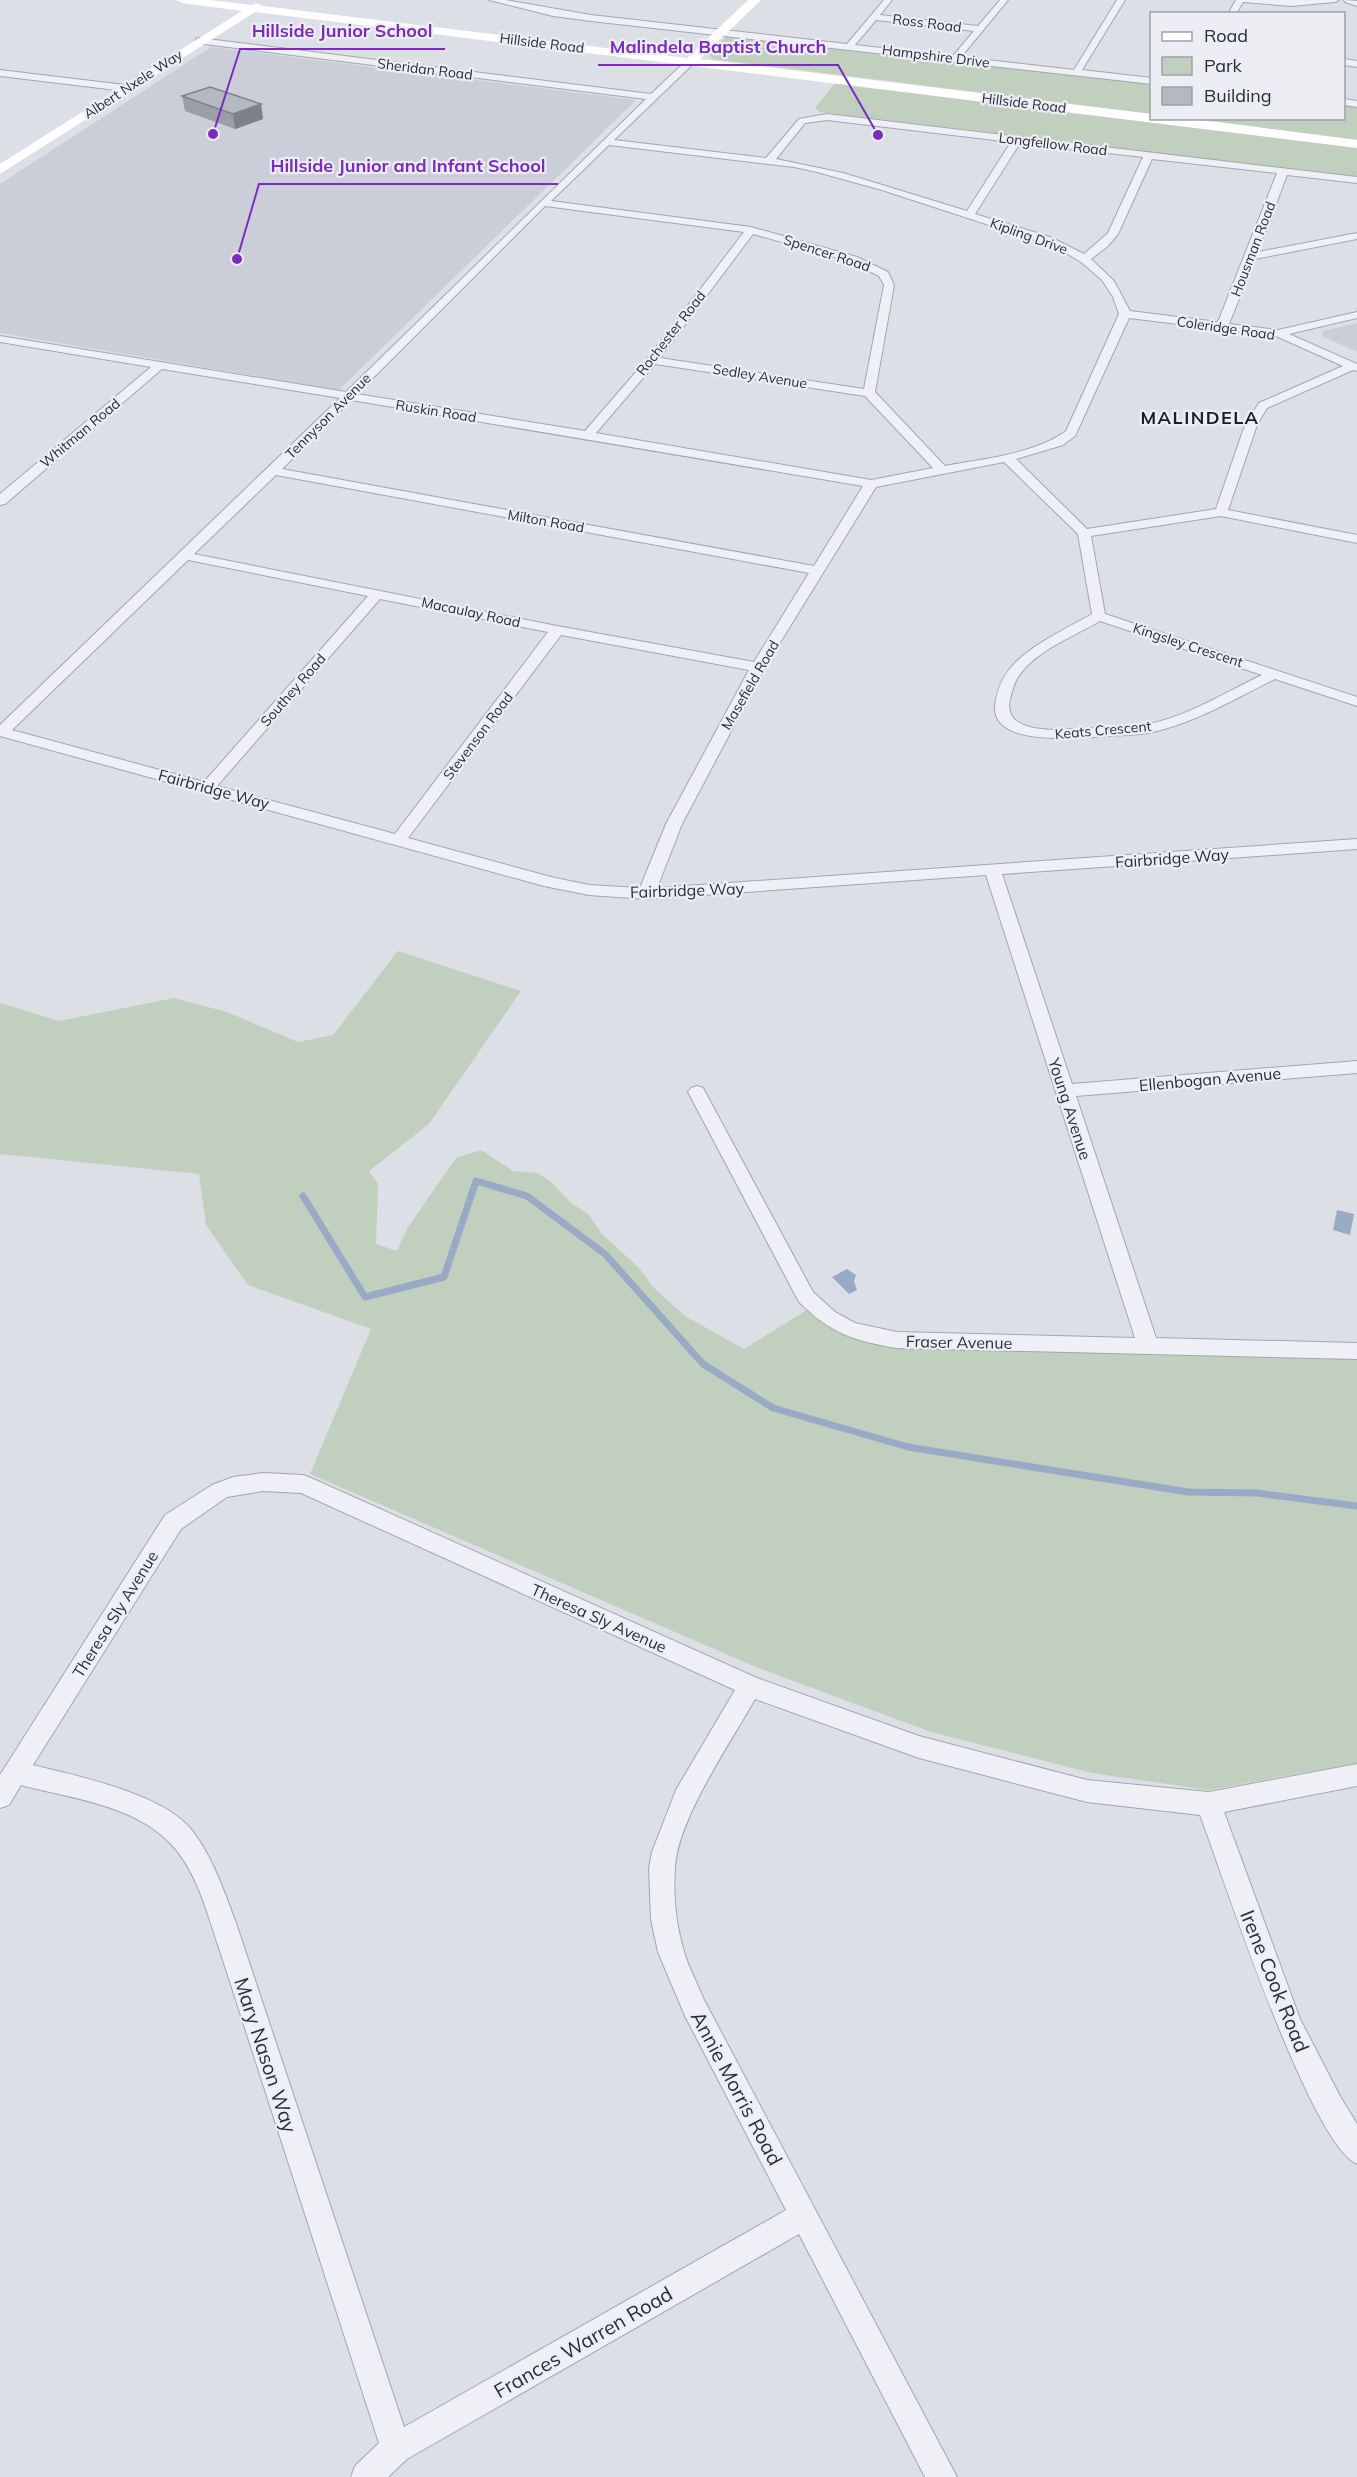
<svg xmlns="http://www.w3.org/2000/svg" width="1357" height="2477" viewBox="0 0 1357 2477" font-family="Mulish,sans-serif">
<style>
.built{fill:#cbced8}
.green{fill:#c1d0be}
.water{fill:#98aac5}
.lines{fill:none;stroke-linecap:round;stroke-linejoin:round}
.stream{stroke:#98aac5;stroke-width:7}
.street-casing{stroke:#a2a6b0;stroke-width:2}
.street{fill:#eff0f5;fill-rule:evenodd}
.secondary{fill:#fff;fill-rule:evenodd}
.wall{fill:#9b9ea7}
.shaded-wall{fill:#7e8188}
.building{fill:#b4b8c2;stroke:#7e8188;stroke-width:1.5}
.labels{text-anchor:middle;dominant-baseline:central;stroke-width:4.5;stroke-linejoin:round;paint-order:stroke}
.far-street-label{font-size:14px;fill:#272d3c;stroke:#eceef4}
.street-label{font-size:16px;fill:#272d3c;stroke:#eceef4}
.far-district-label{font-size:18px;font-weight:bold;letter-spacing:1.5px;fill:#191e2c;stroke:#eceef4}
.near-street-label{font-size:20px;fill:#272d3c;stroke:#eceef4}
.leader{fill:none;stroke:#7b2cbf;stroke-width:2}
.callout-dot{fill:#7b2cbf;stroke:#eceef4;stroke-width:2}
.callout-label{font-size:18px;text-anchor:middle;font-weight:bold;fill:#7b2cbf;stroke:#eceef4;stroke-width:4.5;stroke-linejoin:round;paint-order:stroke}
</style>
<rect width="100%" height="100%" fill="#dcdfe6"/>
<path class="built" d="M211,47L636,100L339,390L0,333V184Z
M1357,323V352L1322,336L1323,331Z"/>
<path class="green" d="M727,36L1151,84V114L713,59L708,54Z
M835,83L1357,147V177L820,112L815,108Z
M1344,105L1357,107V140L1185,119L1344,118Z
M398,951L521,991L429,1124L369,1171L378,1184L376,1244L397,1251L408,1227L456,1158L481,1150L513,1171L538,1173L551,1182L571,1203L588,1214L602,1234L638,1267L655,1289L685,1316L744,1349L810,1308L852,1337L1357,1355V1763L1208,1790L1092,1773L931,1732L756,1667L310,1474L371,1329L248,1285L206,1225L199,1174L0,1154V1003L59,1021L174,998L227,1012L298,1042L333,1035Z"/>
<path class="water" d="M1337,1210L1354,1214L1350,1235L1333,1230Z
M847,1269L856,1275L854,1281L857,1290L849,1294L832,1277Z"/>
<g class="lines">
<path class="stream" d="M303,1196L365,1297L444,1277L476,1181L527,1196L605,1254L703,1364L773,1408L908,1447L1188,1492L1257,1493L1357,1506"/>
<defs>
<path id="street" d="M489,0H505L591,15L847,44L884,0H892L880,15L978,26L1000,0H1008L961,57L1074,70L1117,0H1125L1082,70L1152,78V84L591,21L553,16ZM876,20L974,31L953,56L855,45Z
M1236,0H1339L1335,2L1292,6L1243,2L1236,14H1228Z
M1344,0L1357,1V6L1345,2Z
M199,38L651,94L688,59H694V63L614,140L766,158L799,119L827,114L1357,177V183L1287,175L1258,252L1357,233V239L1255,259L1229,324L1278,330L1357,312V318L1289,334L1357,364V371L1353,370L1267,408L1257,425L1228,510L1357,535V543L1221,516L1091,536L1105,614L1357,697V706L1275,679C1236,698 1197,722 1153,732C1134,736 1114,735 1094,737C1067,738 984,746 996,699C999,685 1004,674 1015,663C1036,642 1066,629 1092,614L1078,534L1004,462L876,487L765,667L682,824L657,888L1357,839V849L1002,874L1072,1084L1357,1061V1073L1076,1096L1156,1338L1357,1343V1359L897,1348C854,1341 830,1333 799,1302L688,1092L691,1088L697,1086L703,1088L813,1292L835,1312L855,1323L897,1332L1135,1338L986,875L646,899L589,895L544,886L0,736V725L340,398L162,369L5,504L0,505V494L151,367L0,342V336L346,392L646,99L196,43V39ZM827,120L1011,142L967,211L843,173L776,159L805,123ZM1020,143L1143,157L1108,233L1084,254L1050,237L975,214ZM609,145L794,167L817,172L882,190L1056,247L1081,262L1102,280L1113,297L1119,314L1066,431C1035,454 982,459 945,466L875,392L894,285L888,272L857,257L751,227L551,201ZM1152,159L1277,173L1218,322L1130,311L1114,281L1091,259L1108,246L1118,234ZM545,206L744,232L648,358L585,431L357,394ZM753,234L849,261L879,276L884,285L864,389L660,358ZM1129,318L1276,336L1343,366L1259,403L1245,425L1216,509L1087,529L1016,459L1063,445L1075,436ZM655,364L865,396L933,468L871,480L596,433ZM351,400L863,486L814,566L282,469ZM276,475L809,573L754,662L557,626L194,554ZM188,560L368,596L204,782L12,730ZM380,599L548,632L395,834L217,786ZM1100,621L1262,675C1226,692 1188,716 1149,724C1131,727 1112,726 1094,728C1071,729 1001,739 1010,699C1012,692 1014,683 1018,677C1036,650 1073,637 1100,621ZM561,635L749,670L666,824L640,888L589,885L551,877L408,838Z
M1344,59L1357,61V67L1344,65Z
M0,70L125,85L130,88L125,91L0,76Z
M1344,99L1357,101V107L1344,105Z
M263,1473L303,1475L311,1478L757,1678L919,1736L1087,1780L1209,1792L1357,1764V1786L1224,1812L1300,2019L1341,2098L1357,2124V2164C1310,2144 1222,1873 1200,1815L1087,1802L919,1758L755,1699C731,1742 677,1820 675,1868C673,1895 676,1925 684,1951C688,1967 697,1982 703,1998L957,2477H925L799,2234L407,2459L388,2477H351L355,2466L379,2443L220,1951C208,1916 197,1870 170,1843C134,1805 70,1798 21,1785L9,1805L0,1808V1775L165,1515L212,1485L233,1477ZM263,1491L301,1493L735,1690L676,1790L652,1852L649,1868L651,1919L658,1952L685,2016L786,2210L404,2427L236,1923C224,1891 212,1855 190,1828C160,1793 77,1776 33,1765L181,1529L227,1497Z"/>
</defs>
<use href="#street" class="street-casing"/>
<use href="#street" class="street"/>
<path class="secondary" d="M176,0H210L251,5L257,3L263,6L687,58L748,0H761L700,59L1152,114V118H1187L1357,140V148L255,12L0,174V164L242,11L182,3Z"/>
</g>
<path class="wall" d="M182,96L261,104L263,119L235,129L185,111Z"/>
<path class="shaded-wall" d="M261,104L263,119L235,129L233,114Z"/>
<path class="building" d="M210,87L261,104L233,114L182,96Z"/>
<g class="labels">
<g class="far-street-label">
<text transform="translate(927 23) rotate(7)">Ross Road</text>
<text transform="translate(542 43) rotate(7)">Hillside Road</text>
<text transform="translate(936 56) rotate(7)">Hampshire Drive</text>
<text transform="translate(425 69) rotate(7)">Sheridan Road</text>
<text transform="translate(133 84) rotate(-33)">Albert Nxele Way</text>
<text transform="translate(1024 103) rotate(7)">Hillside Road</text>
<text transform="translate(1053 144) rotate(7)">Longfellow Road</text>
<text transform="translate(1029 236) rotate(20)">Kipling Drive</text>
<text transform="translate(1253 249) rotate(-69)">Housman Road</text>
<text transform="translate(827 253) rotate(18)">Spencer Road</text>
<text transform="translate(1226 328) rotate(8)">Coleridge Road</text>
<text transform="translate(671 333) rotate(-52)">Rochester Road</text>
<text transform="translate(760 376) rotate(9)">Sedley Avenue</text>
<text transform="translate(436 411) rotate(9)">Ruskin Road</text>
<text transform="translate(328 416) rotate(-45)">Tennyson Avenue</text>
<text transform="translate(80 433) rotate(-40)">Whitman Road</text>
<text transform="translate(546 521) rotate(10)">Milton Road</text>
<text transform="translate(471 612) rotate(12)">Macaulay Road</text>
<text transform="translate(1188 645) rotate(18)">Kingsley Crescent</text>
<text transform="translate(750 685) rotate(-60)">Masefield Road</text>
<text transform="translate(293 690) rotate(-49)">Southey Road</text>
<text transform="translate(1103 730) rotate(-5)">Keats Crescent</text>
<text transform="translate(478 736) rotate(-53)">Stevenson Road</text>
</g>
<g class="street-label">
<text transform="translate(214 789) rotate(15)">Fairbridge Way</text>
<text transform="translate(1172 858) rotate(-4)">Fairbridge Way</text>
<text transform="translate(687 890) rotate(-2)">Fairbridge Way</text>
<text transform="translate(1210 1079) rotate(-5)">Ellenbogan Avenue</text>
<text transform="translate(1070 1109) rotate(72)">Young Avenue</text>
<text transform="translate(959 1342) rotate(1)">Fraser Avenue</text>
<text transform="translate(115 1614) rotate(-58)">Theresa Sly Avenue</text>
<text transform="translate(599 1618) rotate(24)">Theresa Sly Avenue</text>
</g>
<g class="far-district-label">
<text x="1200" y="417">MALINDELA</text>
</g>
<g class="near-street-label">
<text transform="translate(1275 1981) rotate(68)">Irene Cook Road</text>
<text transform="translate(266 2055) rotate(72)">Mary Nason Way</text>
<text transform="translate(737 2088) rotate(62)">Annie Morris Road</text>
<text transform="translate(583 2342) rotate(-30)">Frances Warren Road</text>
</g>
</g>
<path class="leader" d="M213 134L240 49H445M878 135L838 65H598M237 259L259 184H558"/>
<g class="callout-dot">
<circle cx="213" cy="134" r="6"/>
<circle cx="878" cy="135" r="6"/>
<circle cx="237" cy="259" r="6"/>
</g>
<g class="callout-label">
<text x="342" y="37">Hillside Junior School</text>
<text x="718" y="53">Malindela Baptist Church</text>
<text x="408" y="172">Hillside Junior and Infant School</text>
</g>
<rect x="1150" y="12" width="195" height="108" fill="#eceef4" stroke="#9da1aa" stroke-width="1.5"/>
<rect x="1162" y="32" width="30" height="9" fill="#ffffff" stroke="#9da1aa" stroke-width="1.5"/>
<text x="1204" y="42" font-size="18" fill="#272d3c">Road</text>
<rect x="1162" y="57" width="30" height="18" fill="#c1d0be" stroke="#9da1aa" stroke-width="1.5"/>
<text x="1204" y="72" font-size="18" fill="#272d3c">Park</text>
<rect x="1162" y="87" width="30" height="18" fill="#b4b8c2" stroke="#9da1aa" stroke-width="1.5"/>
<text x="1204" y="102" font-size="18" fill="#272d3c">Building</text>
</svg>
